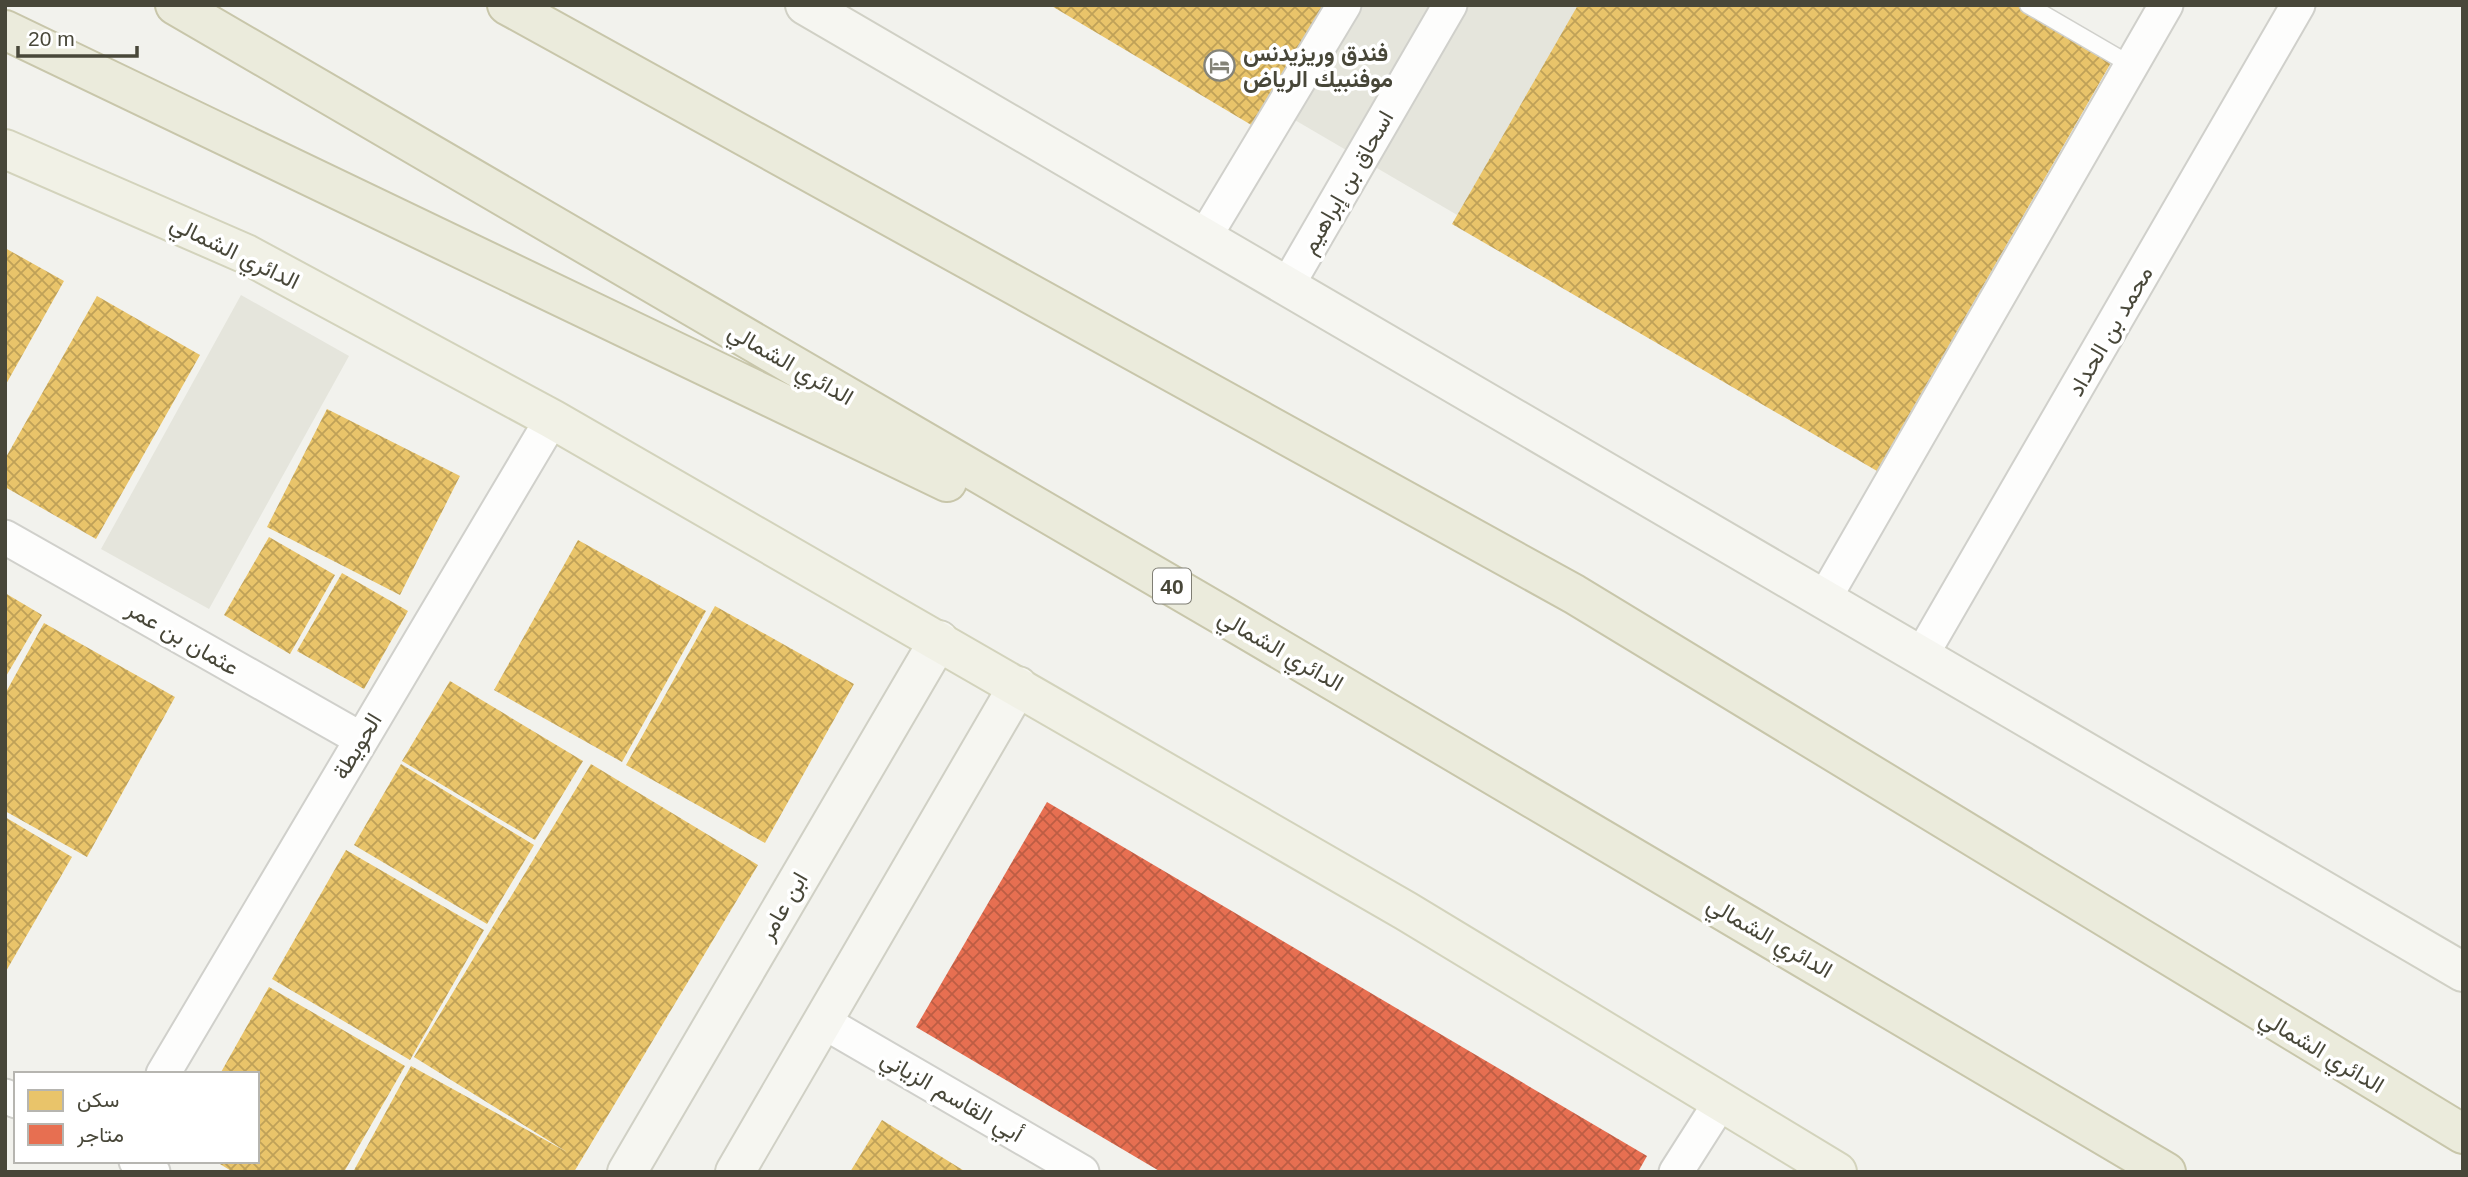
<svg xmlns="http://www.w3.org/2000/svg" width="2468" height="1177" viewBox="0 0 2468 1177" font-family="Arial,Vazirmatn,sans-serif">
<style>
.residential{fill:#e5e5dc}
.homes{fill:url(#homes-cross-hatch)}
.shops{fill:url(#shops-cross-hatch)}
.lines{fill:none;stroke-linecap:round;stroke-linejoin:round}
.lane-casing{stroke:#d0d0cb;stroke-width:19}
.street-casing{stroke:#d0d0cb;stroke-width:37}
.secondary-casing{stroke:#d0d0c5;stroke-width:42}
.primary-casing{stroke:#d3d3bc;stroke-width:42}
.highway-casing{stroke:#c8c6aa;stroke-width:42}
.lane{stroke:#fdfdfc;stroke-width:16}
.street{stroke:#fdfdfc;stroke-width:33}
.secondary{stroke:#f6f6f1;stroke-width:38}
.primary{stroke:#f1f1e6;stroke-width:38}
.highway{stroke:#ebebdc;stroke-width:38}
.labels{text-anchor:middle;dominant-baseline:central;stroke-width:7;stroke-linejoin:round;paint-order:stroke}
.shield{fill:#fff;stroke:#7f7e74;stroke-width:2}
.shield-label{font-size:21px;font-weight:bold;fill:#484739}
.poi-label{font-size:23px;font-weight:bold;fill:#484739;stroke:#fff;text-anchor:start}
.street-label{font-size:23px;fill:#484739;stroke:#fff}
</style>
<defs>
<pattern id="homes-cross-hatch" width="8" height="8" patternUnits="userSpaceOnUse" patternTransform="scale(1.75)"><rect width="8" height="8" fill="#e9c46a"/><path d="M0 0l8 8M0 8l8-8" fill="none" stroke="#bfa158"/></pattern>
<pattern id="shops-cross-hatch" width="8" height="8" patternUnits="userSpaceOnUse" patternTransform="scale(1.75)"><rect width="8" height="8" fill="#e76f51"/><path d="M0 0l8 8M0 8l8-8" fill="none" stroke="#bd5d44"/></pattern>
</defs>
<rect width="100%" height="100%" fill="#f2f2ed"/>
<path class="residential" d="M1098,5H2044L1799,415Z
M241,295L349,356L209,609L101,549Z"/>
<path class="homes" d="M1050,5H1325L1253,126Z
M1578,5H2016L2112,61L1877,471L1452,224Z
M5,248L64,281L5,386Z
M97,296L200,355L96,539L5,487V459Z
M327,409L460,476L400,595L267,527Z
M269,537L335,575L290,654L224,615Z
M578,540L706,611L622,762L494,690Z
M342,573L408,611L364,689L297,651Z
M5,593L42,615L5,678Z
M715,606L854,684L765,843L626,765Z
M44,623L175,697L87,857L5,811V694Z
M450,681L583,761L535,840L402,761Z
M401,764L534,845L487,924L354,845Z
M591,764L758,865L574,1172H353L411,1066L567,1152L414,1057Z
M5,817L72,857L5,973Z
M346,850L484,930L410,1060L272,979Z
M269,987L405,1066L344,1172H233L215,1161H257V1074H220Z
M882,1120L966,1172H850Z"/>
<path class="shops" d="M1047,802L1647,1156L1638,1172H1161L916,1027Z"/>
<g class="lines">
<defs>
<path id="lane" d="M2028,5L2131,65"/>
<path id="street" d="M1204,238L1344,5
M1287,286L1450,5
M5,537L361,739
M1824,599L2166,5
M1921,656L2298,5
M822,1021L1082,1172
M163,1074L552,419
M5,1096L16,1101
M136,1161L153,1172
M1676,1172L1720,1103"/>
<path id="secondary" d="M805,5L2463,972
M627,1172L939,640
M735,1172L1018,686"/>
<path id="primary" d="M5,149L246,254L552,419L1406,911L1837,1172"/>
<path id="highway" d="M175,5L1222,615L2166,1172
M507,5L1574,594L2463,1134
M5,30L947,482"/>
</defs>
<use href="#lane" class="lane-casing"/>
<use href="#street" class="street-casing"/>
<use href="#secondary" class="secondary-casing"/>
<use href="#primary" class="primary-casing"/>
<use href="#highway" class="highway-casing"/>
<use href="#lane" class="lane"/>
<use href="#street" class="street"/>
<use href="#secondary" class="secondary"/>
<use href="#primary" class="primary"/>
<use href="#highway" class="highway"/>
</g>
<defs>
<symbol id="hotel-ring" viewBox="-11 -11 22 22"><circle r="9.5" fill="#fff" stroke="#848378" stroke-width="1.5"/><path d="M-6-4.5h1.5V1H6V5H4.5V3h-9V5H-6ZM-4 0a1.8 1.8 0 1 1 3.6 0ZM.5 0V-2.5h3Q6-2.5 6 0Z" fill="#848378"/></symbol>
</defs>
<g fill-rule="evenodd">
<use href="#hotel-ring" x="1202" y="48" width="35" height="35"/>
</g>
<g class="labels">
<rect class="shield" x="1153" y="568.5" width="38" height="35" rx="5"/>
<g class="shield-label">
<text x="1172" y="586">40</text>
</g>
<g class="poi-label">
<text x="1243" y="53">فندق وريزيدنس<tspan x="1243" dy="26">موفنبيك الرياض</tspan></text>
</g>
<g class="street-label">
<text transform="translate(1347 182) rotate(-60)">اسحاق بن إبراهيم</text>
<text transform="translate(235 252) rotate(26)">الدائري الشمالي</text>
<text transform="translate(2110 331) rotate(-60)">محمد بن الحداد</text>
<text transform="translate(791 364) rotate(30)">الدائري الشمالي</text>
<text transform="translate(183 638) rotate(30)">عثمان بن عمر</text>
<text transform="translate(1281 650) rotate(30)">الدائري الشمالي</text>
<text transform="translate(357 746) rotate(-59)">الحويطة</text>
<text transform="translate(783 906) rotate(-60)">ابن عامر</text>
<text transform="translate(1770 937) rotate(30)">الدائري الشمالي</text>
<text transform="translate(2322 1051) rotate(31)">الدائري الشمالي</text>
<text transform="translate(952 1096) rotate(30)">أبي القاسم الزياني</text>
</g>
</g>
<rect width="2468" height="1177" fill="none" stroke="#484739" stroke-width="14"/>
<rect x="14" y="1072" width="245" height="91" fill="#ffffff" stroke="#b6b5b0" stroke-width="2"/>
<rect x="28" y="1090" width="35" height="21" fill="#e9c46a" stroke="#b6b5b0" stroke-width="2"/>
<text x="77" y="1107" font-size="21" fill="#484739">سكن</text>
<rect x="28" y="1124" width="35" height="21" fill="#e76f51" stroke="#b6b5b0" stroke-width="2"/>
<text x="77" y="1142" font-size="21" fill="#484739">متاجر</text>
<path d="M18 46v10h119v-10" fill="none" stroke="#484739" stroke-width="3.5"/>
<text x="28" y="46" font-size="21" fill="#484739" stroke="#ffffff" stroke-width="5" paint-order="stroke">20 m</text>
</svg>
